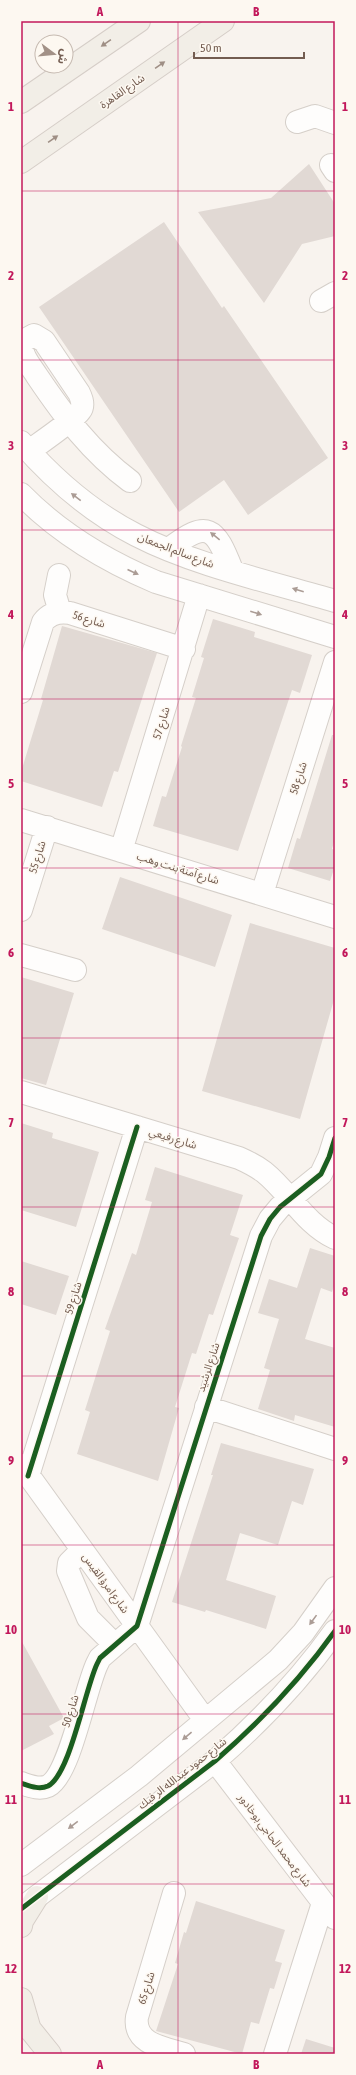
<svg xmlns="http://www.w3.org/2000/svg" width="356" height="2075" viewBox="0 0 356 2075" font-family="'Asap Condensed','Noto Sans Arabic',sans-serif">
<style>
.building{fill:#e1d9d4}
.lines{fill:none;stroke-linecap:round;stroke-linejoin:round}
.minor-casing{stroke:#d5cfc9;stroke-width:24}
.major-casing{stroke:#d6cec8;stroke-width:24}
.minor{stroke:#fefdfc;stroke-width:22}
.major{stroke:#f2eee7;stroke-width:22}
.cycleway-casing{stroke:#fdf8f1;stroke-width:8}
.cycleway{stroke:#1b5e20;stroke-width:5}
.oneway{fill:#9f8f85}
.oneway2{fill:#ab9c95}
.grid{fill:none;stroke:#c2185b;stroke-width:1;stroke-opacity:0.55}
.labels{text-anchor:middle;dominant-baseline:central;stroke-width:3;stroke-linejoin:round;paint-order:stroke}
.street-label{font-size:11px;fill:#735c50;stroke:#fdf8f1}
.neatline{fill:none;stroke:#c2185b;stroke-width:1.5}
.grid-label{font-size:13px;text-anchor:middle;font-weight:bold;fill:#c2185b}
</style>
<rect width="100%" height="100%" fill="#f8f3ee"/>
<path class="building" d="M309,164L335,204V236L302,244L264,303L198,212L271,198Z
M164,222L222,308L224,306L328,458L248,515L224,480L179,512L39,307Z
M213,619L255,632L254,637L312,655L300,693L292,690L238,851L153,826L162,796L166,797L182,747L181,746L196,698L192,697L204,658L201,657Z
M62,626L157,653L118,772L114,771L102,807L21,781V772L43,700L41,699Z
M332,735H335V838L332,849L335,850V866L330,881L288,868L297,838L300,839Z
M120,877L232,915L215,967L102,929Z
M250,923L335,948V996L300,1119L202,1091Z
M21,977L74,993L46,1085L21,1078Z
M21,1123L53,1133L52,1138L99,1152L76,1227L21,1210Z
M155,1167L243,1195L230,1235L239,1238L213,1315L209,1314L196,1354L192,1353L175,1407L179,1408L158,1481L77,1454L90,1412L85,1410L110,1331L105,1329L132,1253L136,1255L152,1202L145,1200Z
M310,1248L335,1256V1283L332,1292L321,1288L305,1339L335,1348V1427L295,1415L294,1421L258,1409L270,1370L264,1368L279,1319L258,1313L269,1279L297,1288Z
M21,1261L69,1276L56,1315L21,1304Z
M221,1443L314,1469L303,1505L292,1501L278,1545L240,1533L226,1580L276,1596L266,1629L206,1610L205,1612L172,1602L213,1475H211Z
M21,1640L64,1718L49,1726L54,1734L21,1751Z
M196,1901L285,1930L275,1961L282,1963L274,1989L270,1988L259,2024L251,2022L242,2054L156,2031L178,1964L175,1963L184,1932L186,1933Z
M306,2039L335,2048V2054H301Z"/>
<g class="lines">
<defs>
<path id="minor" d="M297,122L315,116L335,123
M331,165L335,171
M321,301L335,293
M21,442C54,480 91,512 136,535C194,565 271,582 335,601
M29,451C40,443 74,420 80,411C84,406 82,399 79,393L44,341L34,335L23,341C18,353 31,366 37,376C64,416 91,452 130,481
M21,494C59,533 106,561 156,582L335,637
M169,549C208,519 215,527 232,570
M59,575L55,595L60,612
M21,692L43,622C50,613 59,611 70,613L184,649
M21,820L335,917
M121,851L199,595
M262,894L335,662
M21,910L47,827
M21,955L75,970
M21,1092L239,1158C248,1162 256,1166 264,1172C289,1192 305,1224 335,1238
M206,1407L335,1449
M21,1465L205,1720
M28,1476L137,1127
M82,1550L69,1563L68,1571L88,1618L115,1645
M215,1761L335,1918
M21,1783C30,1786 39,1790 48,1786C70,1775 85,1689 97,1664L100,1658L137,1626L261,1236L270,1219L280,1207L321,1174L329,1157L335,1138
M21,1865L139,1776L278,1660L303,1633L335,1588
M174,1893L137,2017C133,2044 164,2048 184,2054
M22,1908L215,1761C260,1722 300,1680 335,1631
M275,2054L323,1903"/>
<path id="major" d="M21,102L139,21
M21,162L223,21
M21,1926L22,1921L37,1897
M21,1999L30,2030
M21,2018L50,2054"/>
</defs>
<use href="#minor" class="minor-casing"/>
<use href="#major" class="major-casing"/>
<use href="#minor" class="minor"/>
<use href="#major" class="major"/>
<defs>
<path id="cycleway" d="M28,1476L137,1127
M21,1783C30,1786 39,1790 48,1786C70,1775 85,1689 97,1664L100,1658L137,1626L261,1236L270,1219L280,1207L321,1174L329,1157L335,1138
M21,1909L215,1761C260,1722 300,1680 335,1631"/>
</defs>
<use href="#cycleway" class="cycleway-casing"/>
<use href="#cycleway" class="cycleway"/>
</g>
<defs><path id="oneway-solid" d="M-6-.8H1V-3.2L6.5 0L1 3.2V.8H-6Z"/></defs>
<g class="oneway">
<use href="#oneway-solid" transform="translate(106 43) rotate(145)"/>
<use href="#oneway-solid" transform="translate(160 65) rotate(-35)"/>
<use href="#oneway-solid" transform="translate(53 139) rotate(-35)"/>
</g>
<g class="oneway2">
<use href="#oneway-solid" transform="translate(76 497) rotate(-142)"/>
<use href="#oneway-solid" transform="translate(215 536) rotate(-141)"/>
<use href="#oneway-solid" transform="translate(133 572) rotate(24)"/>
<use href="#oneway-solid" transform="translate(298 590) rotate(-163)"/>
<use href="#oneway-solid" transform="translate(256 613) rotate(17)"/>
<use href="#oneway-solid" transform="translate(313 1620) rotate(126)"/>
<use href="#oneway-solid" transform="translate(187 1736) rotate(140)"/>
<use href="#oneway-solid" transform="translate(73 1825) rotate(143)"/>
</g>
<path class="grid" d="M178,21V2054M21,191H335M21,360H335M21,530H335M21,699H335M21,868H335M21,1038H335M21,1207H335M21,1376H335M21,1545H335M21,1714H335M21,1884H335"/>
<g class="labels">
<g class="street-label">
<text transform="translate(122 91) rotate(-35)">شارع القاهرة</text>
<text transform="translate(176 550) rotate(21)">شارع سالم الجمعان</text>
<text transform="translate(89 619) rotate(17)">شارع 56</text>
<text transform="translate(161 723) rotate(-73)">شارع 57</text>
<text transform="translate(298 778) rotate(-72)">شارع 58</text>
<text transform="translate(37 857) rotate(-73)">شارع 55</text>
<text transform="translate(178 868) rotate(17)">شارع آمنة بنت وهب</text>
<text transform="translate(173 1138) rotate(17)">شارع رفيعي</text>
<text transform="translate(73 1298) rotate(-73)">شارع 59</text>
<text transform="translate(208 1367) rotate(-72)">شارع الرشيد</text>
<text transform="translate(106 1583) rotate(54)">شارع امرؤ القيس</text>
<text transform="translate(70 1711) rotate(-73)">شارع 50</text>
<text transform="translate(182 1773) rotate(-38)">شارع حمود عبدالله الر فبك</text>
<text transform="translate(275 1840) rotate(53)">شارع محمد الحاجي بوخادور</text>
<text transform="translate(146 1988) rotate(-73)">شارع 65</text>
</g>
</g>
<rect width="356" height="2075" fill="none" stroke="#fdf8f1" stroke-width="44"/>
<g transform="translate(54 54) rotate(106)"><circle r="19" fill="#fdf8f1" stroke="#c6bab1"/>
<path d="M0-3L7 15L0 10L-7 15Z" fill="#a29187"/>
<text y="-6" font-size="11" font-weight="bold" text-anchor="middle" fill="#735c50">ش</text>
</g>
<path d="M194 52v6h110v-6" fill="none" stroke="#735c50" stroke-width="2"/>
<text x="200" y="52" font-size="12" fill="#735c50" stroke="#fdf8f1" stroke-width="3" paint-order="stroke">50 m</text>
<rect x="22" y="22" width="312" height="2031" class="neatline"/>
<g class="grid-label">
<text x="100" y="16">A</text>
<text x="256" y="16">B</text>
<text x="11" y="111">1</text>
<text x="345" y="111">1</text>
<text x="11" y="280">2</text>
<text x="345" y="280">2</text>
<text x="11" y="450">3</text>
<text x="345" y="450">3</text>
<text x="11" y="619">4</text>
<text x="345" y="619">4</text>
<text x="11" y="788">5</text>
<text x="345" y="788">5</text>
<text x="11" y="957">6</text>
<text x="345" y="957">6</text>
<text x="11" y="1127">7</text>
<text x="345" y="1127">7</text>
<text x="11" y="1296">8</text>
<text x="345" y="1296">8</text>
<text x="11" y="1465">9</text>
<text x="345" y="1465">9</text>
<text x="11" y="1634">10</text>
<text x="345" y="1634">10</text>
<text x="11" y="1804">11</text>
<text x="345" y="1804">11</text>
<text x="11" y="1973">12</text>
<text x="345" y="1973">12</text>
<text x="100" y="2069">A</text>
<text x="256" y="2069">B</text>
</g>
</svg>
